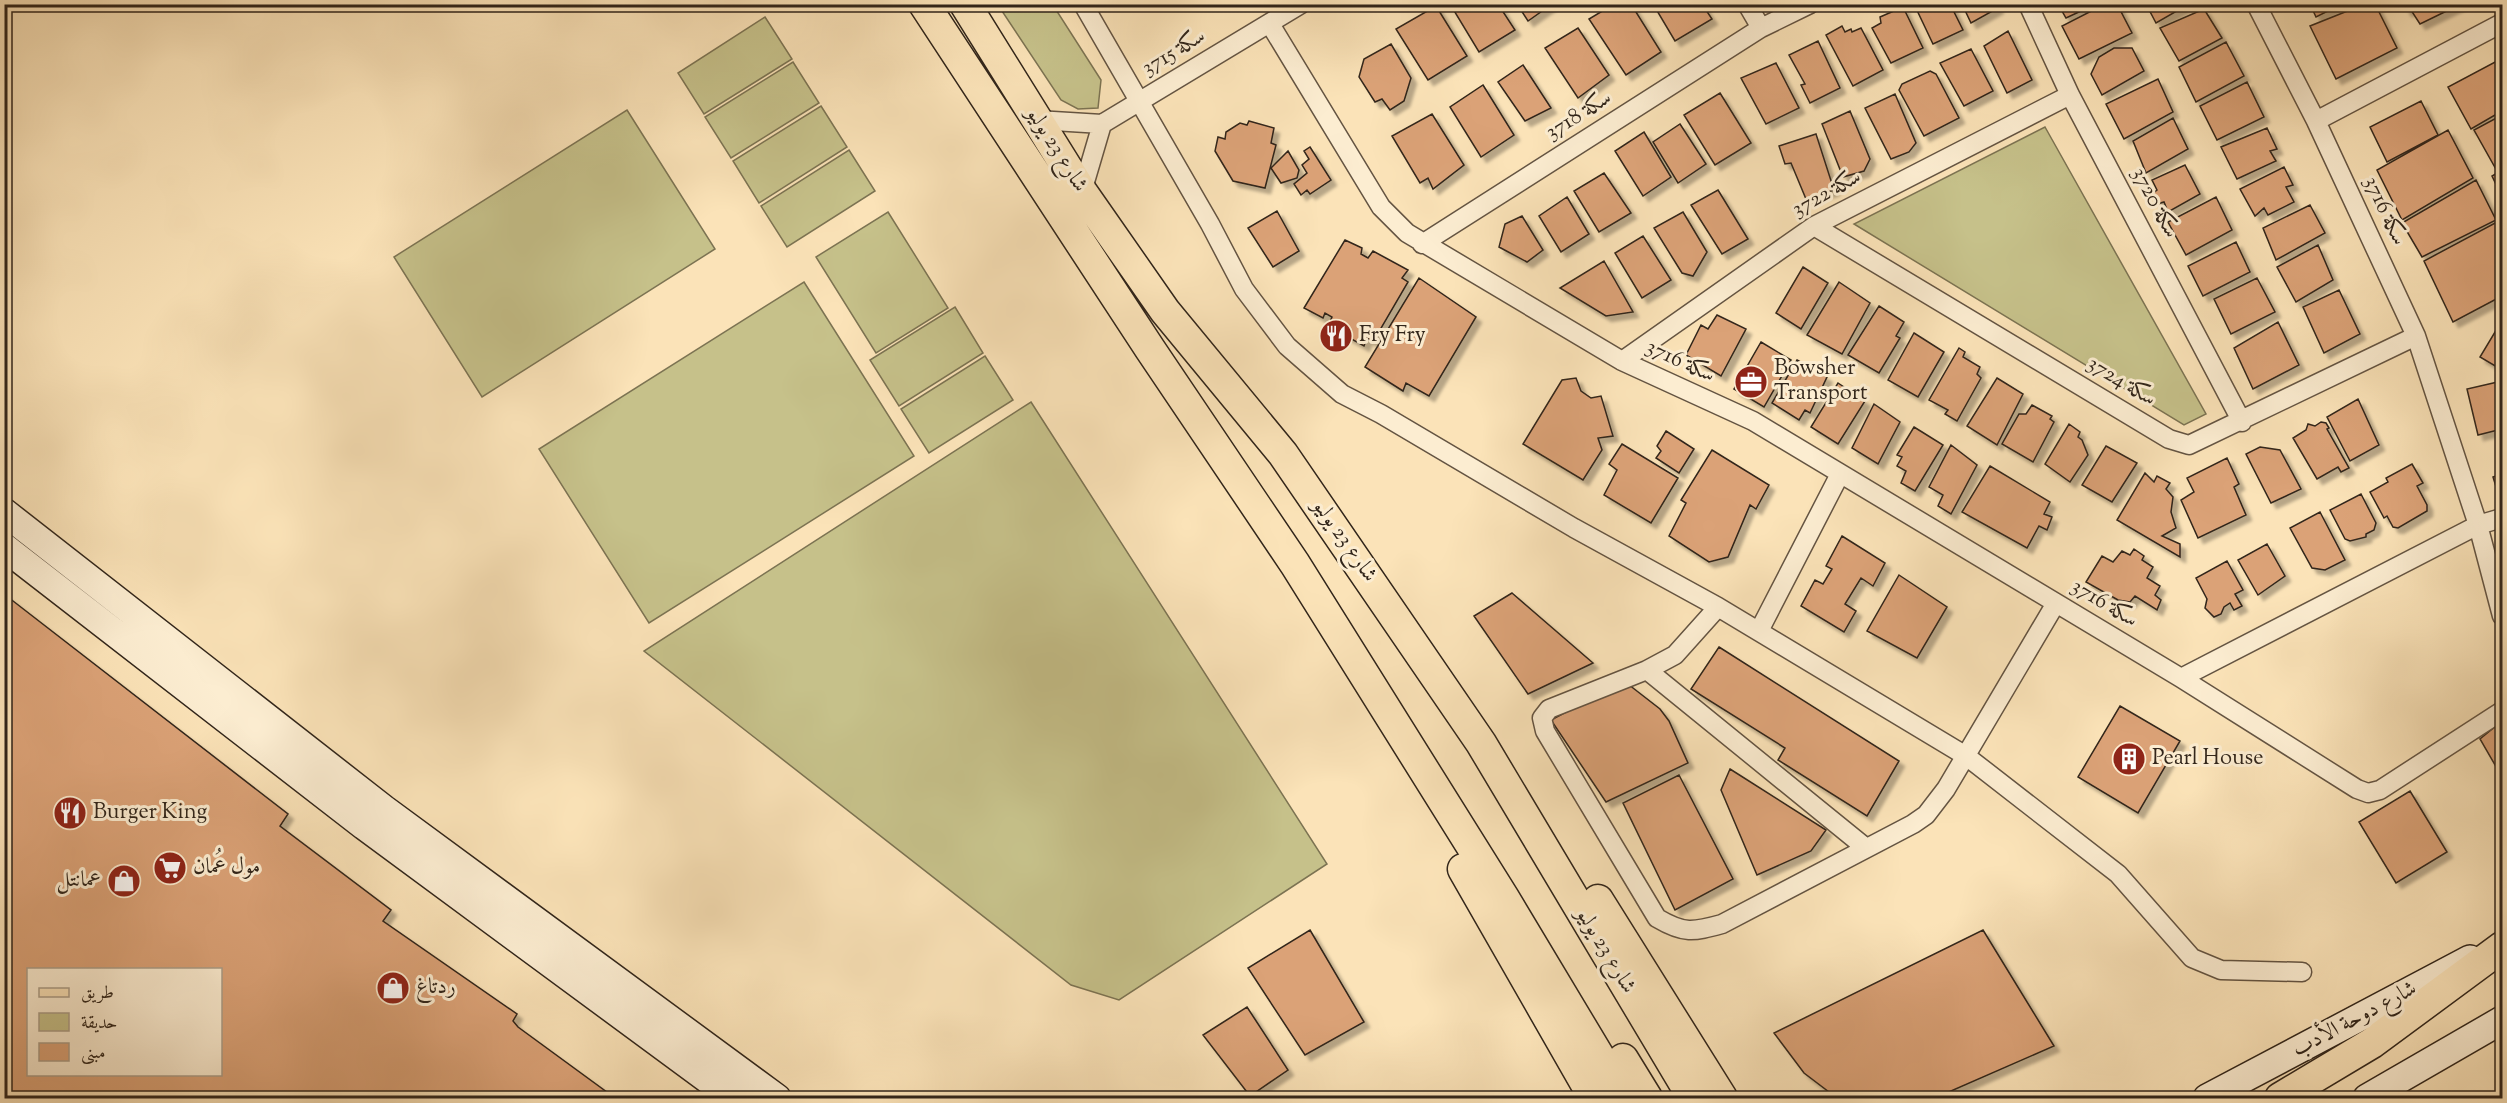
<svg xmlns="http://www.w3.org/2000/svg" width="2507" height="1103" viewBox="0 0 2507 1103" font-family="'Sorts Mill Goudy',Amiri,serif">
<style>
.green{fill:#c6c18a;stroke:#7c7352;stroke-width:1.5}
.building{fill:#dba277;stroke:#31251a;stroke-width:1.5;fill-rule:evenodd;filter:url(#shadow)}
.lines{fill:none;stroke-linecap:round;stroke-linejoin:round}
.street-casing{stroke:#645442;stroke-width:21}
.secondary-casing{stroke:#31251a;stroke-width:30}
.primary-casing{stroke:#31251a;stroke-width:33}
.street{stroke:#fcedd1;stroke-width:18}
.secondary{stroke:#fcedd1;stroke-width:27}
.primary{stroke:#fbe3b8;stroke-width:30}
.labels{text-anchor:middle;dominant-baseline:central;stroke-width:6;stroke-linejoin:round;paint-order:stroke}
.street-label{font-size:22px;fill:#31251a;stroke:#fcedd1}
.poi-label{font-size:22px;fill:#31251a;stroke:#fcedd1;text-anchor:start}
</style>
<defs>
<filter id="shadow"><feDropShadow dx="5.5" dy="5.5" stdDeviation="1.5" flood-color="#0004"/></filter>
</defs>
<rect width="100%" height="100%" fill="#fbe3b8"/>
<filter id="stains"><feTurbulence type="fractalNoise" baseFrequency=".00333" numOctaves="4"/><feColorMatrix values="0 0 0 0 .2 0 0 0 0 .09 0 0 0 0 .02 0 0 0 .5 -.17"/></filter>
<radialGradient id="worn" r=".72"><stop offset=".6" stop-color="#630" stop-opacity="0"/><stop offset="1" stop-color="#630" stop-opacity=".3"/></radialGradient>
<path class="green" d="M998,5H1053L1101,80L1098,108L1078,109L1061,100Z
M765,17L792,59L704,114L678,73Z
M793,62L819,103L731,158L705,117Z
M821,106L847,147L759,203L733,161Z
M627,110L715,249L482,397L394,257Z
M2045,127L2206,414L2184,425L1854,224Z
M849,150L875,191L787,247L761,206Z
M888,212L948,308L876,353L816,257Z
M804,282L914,456L649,623L539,449Z
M955,307L983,353L899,406L870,360Z
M985,356L1013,400L929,453L901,409Z
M1031,402L1327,864L1119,1000L1071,985L644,651Z"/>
<path class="building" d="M1450,4H1498L1515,30L1479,52Z
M1517,4H1552L1528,21Z
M1614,4H1631L1661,52L1626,75L1589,19Z
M1653,4H1702L1712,19L1675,41Z
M1914,4H1950L1963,30L1933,44Z
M1962,4H1996L1998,8L1971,23Z
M2058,4H2096L2066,18Z
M2105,4H2117L2132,33L2079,59L2062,26Z
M2146,4H2189L2156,23Z
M2310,4H2342L2316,17Z
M2365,4H2375L2397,48L2336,79L2310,26Z
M2403,4H2461L2420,24L2411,10L2406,11Z
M1436,6L1467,56L1428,80L1396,29Z
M1903,7L1923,48L1891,63L1872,28L1881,23L1880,17Z
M2204,9L2222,38L2179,61L2160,28Z
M1842,26L1845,32L1851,29L1852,32L1861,28L1883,70L1853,86L1826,35Z
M1578,28L1609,75L1578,98L1545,48Z
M2008,31L2032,80L2007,93L1984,46Z
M1818,41L1840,88L1810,103L1801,85L1805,84L1789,55Z
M2226,42L2244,76L2196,102L2179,67Z
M1391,44L1411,78L1404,101L1390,110L1382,99L1375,102L1359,77L1364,59Z
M2114,48H2132L2144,71L2102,95L2091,74L2099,57Z
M1971,49L1993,91L1964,106L1940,63Z
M2497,61L2502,71V111L2471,129L2448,87Z
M1776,63L1799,108L1766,124L1741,78Z
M1523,65L1551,108L1525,121L1498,82Z
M1930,71L1936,74L1959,118L1924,136L1899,90L1902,84Z
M2158,79L2173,112L2124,139L2106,104Z
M2247,82L2264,117L2217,140L2200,106Z
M1483,85L1514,135L1481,157L1450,107Z
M1720,93L1751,143L1715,165L1684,115Z
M1895,94L1916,143L1909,152L1891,159L1865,108Z
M2421,101L2438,135L2387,162L2370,127Z
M1850,111L1870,159L1864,171L1843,177L1822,124Z
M1432,114L1464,165L1433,189L1428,178L1420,183L1392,136Z
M2502,115V168L2497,171L2474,130Z
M2173,118L2188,149L2146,173L2133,141Z
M1249,121L1274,128L1271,143L1276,145L1265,188L1233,181L1215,151L1218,137L1225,139L1226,132L1240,123L1247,125Z
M1680,124L1706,164L1678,183L1653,142Z
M2267,128L2277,149L2270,151L2276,161L2237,179L2221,147Z
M2448,130L2473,178L2402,220L2377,170Z
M1644,132L1671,177L1643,196L1615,151Z
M1816,134L1834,190L1806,199L1791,163L1785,164L1779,146Z
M1310,147L1331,180L1310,194L1307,190L1301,195L1294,184L1307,173L1302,165L1309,159L1304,151Z
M1288,151L1299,170L1297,178L1281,183L1271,168Z
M2185,165L2200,194L2168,212L2164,202L2157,204L2152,194L2157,190L2152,180Z
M2284,167L2293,185L2286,187L2294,202L2268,215L2264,208L2255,216L2240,189Z
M2502,170V197L2492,176Z
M1604,173L1631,213L1599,232L1574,191Z
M2476,180L2496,220L2422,257L2402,223Z
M1718,190L1748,239L1722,254L1691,205Z
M1567,197L1589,234L1561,252L1539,216Z
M2216,197L2232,230L2186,255L2168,222Z
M2310,205L2325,233L2276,260L2263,228Z
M1277,211L1299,251L1273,267L1248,228Z
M1683,212L1707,252L1693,276L1682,273L1654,228Z
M1522,216L1543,250L1527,262L1499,247L1505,224Z
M2497,222L2502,232V296L2453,322L2424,261Z
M1643,236L1671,280L1642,298L1615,253Z
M1345,240L1362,248L1361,254L1368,258L1373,251L1408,270L1402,278L1408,282L1373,342L1367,338L1364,346L1328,326L1332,317L1325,313L1323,318L1304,308Z
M2236,242L2250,272L2203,296L2188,266Z
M2318,245L2333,280L2296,302L2277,267Z
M1604,261L1633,312L1606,316L1560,288Z
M1803,267L1828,283L1801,329L1776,313Z
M1419,278L1476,317L1429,396L1406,383L1403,391L1365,367Z
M2257,278L2275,312L2231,334L2214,299Z
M1839,282L1870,303L1842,354L1807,335Z
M2339,290L2360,334L2324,353L2303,307Z
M1879,306L1904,322L1896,336L1900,338L1879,373L1848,355Z
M1717,315L1746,329L1721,376L1686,355L1701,325L1708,329Z
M2278,322L2299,365L2253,389L2234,348Z
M2501,322H2502V370L2480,357Z
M1914,333L1944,352L1918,397L1888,380Z
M1761,342L1791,360L1764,407L1734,389Z
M1959,348L1965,352L1963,357L1980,367L1977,374L1981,378L1957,421L1945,414L1948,410L1929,400Z
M1797,360L1827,377L1810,413L1805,410L1799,420L1772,403Z
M1576,378L1581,391L1591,398L1601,396L1613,436L1598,438L1602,450L1583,480L1523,444L1562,380Z
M1997,378L2023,394L1997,445L1967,426Z
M2502,381V429L2478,435L2467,389Z
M1838,383L1865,401L1838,444L1811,427Z
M2358,399L2379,445L2350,461L2327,417Z
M1874,404L1900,422L1878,464L1852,448Z
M2032,405L2052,416L2050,419L2054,422L2033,462L2002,444L2019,414H2026Z
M2321,422L2326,423L2329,428L2327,429L2349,468L2341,472L2338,467L2317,479L2293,438L2306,430L2308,424L2315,426Z
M2069,424L2080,432L2078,437L2082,440L2088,455L2070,482L2045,464Z
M1914,427L1943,445L1915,491L1901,483L1906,471L1897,466L1902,457L1897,455Z
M1666,431L1694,449L1679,473L1656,458L1661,451L1657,446Z
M1622,444L1678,478L1651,523L1604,495L1617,470L1609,464Z
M1951,445L1977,465L1951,514L1938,506L1943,495L1929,487Z
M2106,446L2137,463L2112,502L2082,485Z
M2260,447L2280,450L2301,489L2271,503L2246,454Z
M2502,449V465L2500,466L2496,451Z
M1712,450L1769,485L1756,509L1750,505L1728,557L1709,562L1669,536L1686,503L1681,500Z
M2227,458L2239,484L2234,487L2246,515L2198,538L2181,500L2194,492L2187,478Z
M2412,464L2423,483L2417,486L2427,505V511L2398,528L2393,527L2387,516L2384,518L2370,492L2388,482L2386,478Z
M1990,466L2050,502L2044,514L2052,517L2047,530L2039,526L2027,548L1962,512Z
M2145,473L2154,482L2157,476L2170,483L2166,489L2173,497L2171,512L2176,528L2162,536L2180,544V557L2117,520Z
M2502,474V492L2498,493L2493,477Z
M2361,494L2376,523L2374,530L2366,534V537L2350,541L2345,539L2330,510Z
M2320,512L2345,560L2325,570L2312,568L2290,528Z
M1842,536L1885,563L1873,586L1861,578L1845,604L1856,611L1844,632L1801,606L1815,580L1823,584L1832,569L1826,566Z
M2267,544L2285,576L2258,595L2238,560Z
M2134,549L2144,556L2142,560L2153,567L2147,578L2160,586L2155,595L2161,600L2157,610L2135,596L2130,602L2118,600L2086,582L2102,556L2113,562L2122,551L2130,555Z
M2227,561L2243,590L2235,594L2242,606L2234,610L2230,603L2224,607L2221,614L2214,617L2205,608L2207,599L2196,578Z
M1899,575L1947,607L1917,658L1867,631Z
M1512,593L1593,663L1528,694L1474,616Z
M4,594L288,814L280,826L391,910L383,921L517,1014L513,1021L518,1027L615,1098H4ZM28,970H220V1074H28Z
M1719,647L1899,761L1867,816L1778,760L1785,748L1691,689Z
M1624,681L1660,709L1669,721L1688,763L1606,802L1551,720Z
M2120,706L2180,741L2138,813L2078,777Z
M2502,721V777L2480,739Z
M1730,769L1826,830L1811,851L1757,875L1721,790Z
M1679,775L1733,879L1675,910L1623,803Z
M2410,791L2447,852L2396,883L2359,822Z
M1310,930L1364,1022L1305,1055L1248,968Z
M1983,930L2054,1046L1935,1098H1837L1804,1073L1774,1033Z
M1247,1007L1288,1070L1250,1096L1203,1035Z"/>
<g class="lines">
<defs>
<path id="street" d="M1083,4L1210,224L1244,289L1287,346L1342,394L1381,414L1574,528L1718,607L1966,756L2118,874L2192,958L2221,970L2302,972
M1747,4L1761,28
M2028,4L2070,95L2242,422
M2256,4L2316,121L2416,336L2478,525L2502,616
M1270,24L1381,207L1407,233L1622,361L1753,421L2181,678L2357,789L2368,793L2380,790L2502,711
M1037,120L1102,124L1301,4
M2316,121L2502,23
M1082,192L1102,124
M1814,226L2169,439L2189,445L2416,336
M1422,244L1761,28L1810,4
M1622,361L1814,226L2070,95
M1718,607L1675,655L1647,670L1866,848
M1759,631L1840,474
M1647,670L1549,709L1542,718L1545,731L1657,918C1684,934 1693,932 1722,924L1913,824L1926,815L1946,789L2056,603
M2181,678L2478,525L2502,518"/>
<path id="secondary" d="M4,512L384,809L777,1098
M4,547L364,826L733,1098
M2207,1098L2470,959
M2367,1098L2502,1020"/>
<path id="primary" d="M924,4L1150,349L1295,564L1504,898L1624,1098
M965,4L1082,192L1165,311L1283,454L1481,743L1693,1098
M1463,869L1594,1098
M1598,900L1722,1098
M1623,1059L1647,1098
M2280,1098L2372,1043L2502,947"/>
</defs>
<use href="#street" class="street-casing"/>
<use href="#secondary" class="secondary-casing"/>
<use href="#primary" class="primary-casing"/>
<use href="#street" class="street"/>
<use href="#secondary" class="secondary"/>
<use href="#primary" class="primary"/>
</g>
<defs>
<symbol id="restaurant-disc" viewBox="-11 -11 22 22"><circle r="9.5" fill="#8f2418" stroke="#fcedd1"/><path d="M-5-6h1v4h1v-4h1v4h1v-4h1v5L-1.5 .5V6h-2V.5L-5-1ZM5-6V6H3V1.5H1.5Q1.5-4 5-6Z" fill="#fff"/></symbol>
<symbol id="office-disc" viewBox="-11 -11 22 22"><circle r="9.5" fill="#8f2418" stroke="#fcedd1"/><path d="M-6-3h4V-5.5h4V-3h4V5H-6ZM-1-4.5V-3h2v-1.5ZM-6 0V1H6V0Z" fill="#fff"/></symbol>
<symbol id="building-disc" viewBox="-11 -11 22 22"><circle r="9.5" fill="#8f2418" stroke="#fcedd1"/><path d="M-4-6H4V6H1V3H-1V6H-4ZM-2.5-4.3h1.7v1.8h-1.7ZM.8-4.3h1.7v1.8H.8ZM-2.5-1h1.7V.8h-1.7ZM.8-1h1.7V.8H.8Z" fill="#fff"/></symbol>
<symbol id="supermarket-disc" viewBox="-11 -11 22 22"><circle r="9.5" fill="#8f2418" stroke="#fcedd1"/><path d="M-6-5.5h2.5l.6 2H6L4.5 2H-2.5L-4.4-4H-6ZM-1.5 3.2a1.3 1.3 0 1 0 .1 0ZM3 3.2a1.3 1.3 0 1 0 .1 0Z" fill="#fff"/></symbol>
<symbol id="shop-disc" viewBox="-11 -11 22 22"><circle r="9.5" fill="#8f2418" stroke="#fcedd1"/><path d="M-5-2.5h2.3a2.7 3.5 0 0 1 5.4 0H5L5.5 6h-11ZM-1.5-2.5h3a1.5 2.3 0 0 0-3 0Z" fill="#fff"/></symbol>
</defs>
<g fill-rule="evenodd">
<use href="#restaurant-disc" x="1317" y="317" width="38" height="38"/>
<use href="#office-disc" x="1732" y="363" width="38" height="38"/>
<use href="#building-disc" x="2110" y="740" width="38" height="38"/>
<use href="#restaurant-disc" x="51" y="794" width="38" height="38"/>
<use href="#supermarket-disc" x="151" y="849" width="38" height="38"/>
<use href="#shop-disc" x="105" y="862" width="38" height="38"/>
<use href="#shop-disc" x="374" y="969" width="38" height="38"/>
</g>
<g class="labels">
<g class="street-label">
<text transform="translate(1174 53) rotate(-31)">سكة 3715</text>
<text transform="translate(1579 116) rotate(-32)">سكة 3718</text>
<text transform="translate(1056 150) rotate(58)">شارع 23 يوليو</text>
<text transform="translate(1827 194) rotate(-29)">سكة 3722</text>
<text transform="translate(2154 203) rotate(62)">سكة 3720</text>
<text transform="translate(2384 211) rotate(65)">سكة 3716</text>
<text transform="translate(1680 362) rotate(25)">سكة 3716</text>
<text transform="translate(2121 382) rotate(31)">سكة 3724</text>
<text transform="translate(1344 541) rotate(55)">شارع 23 يوليو</text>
<text transform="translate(2104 604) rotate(31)">سكة 3716</text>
<text transform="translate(1605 951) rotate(59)">شارع 23 يوليو</text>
<text transform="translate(2355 1020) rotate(-28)">شارع دوحة الأدب</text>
</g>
<g class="poi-label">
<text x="1359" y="336">Fry Fry</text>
<text x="1774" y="369">Bowsher<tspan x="1774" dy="25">Transport</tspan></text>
<text x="2152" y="759">Pearl House</text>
<text x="93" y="813">Burger King</text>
<text x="193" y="868">مول عُمان</text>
<text x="101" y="881" text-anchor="end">عمانتل</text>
<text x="416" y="988">ردتاغ</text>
</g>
</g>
<rect width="2507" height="1103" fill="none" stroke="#fbe3b8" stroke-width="24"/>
<rect x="6" y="6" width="2495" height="1091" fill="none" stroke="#31251a" stroke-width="3"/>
<rect x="12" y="12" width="2483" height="1079" fill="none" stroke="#31251a" stroke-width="1.5"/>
<rect x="27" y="968" width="195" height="108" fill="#fcedd1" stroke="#ab9d88" stroke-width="1.5"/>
<rect x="39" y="988" width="30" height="9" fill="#fbe3b8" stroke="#ab9d88" stroke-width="1.5"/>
<text x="81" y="998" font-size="18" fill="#31251a">طريق</text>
<rect x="39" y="1013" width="30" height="18" fill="#c6c18a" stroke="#ab9d88" stroke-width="1.5"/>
<text x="81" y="1028" font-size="18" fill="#31251a">حديقة</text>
<rect x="39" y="1043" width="30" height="18" fill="#dba277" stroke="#ab9d88" stroke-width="1.5"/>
<text x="81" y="1058" font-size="18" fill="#31251a">مبنى</text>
<rect width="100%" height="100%" filter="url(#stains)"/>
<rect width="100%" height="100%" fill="url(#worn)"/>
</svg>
